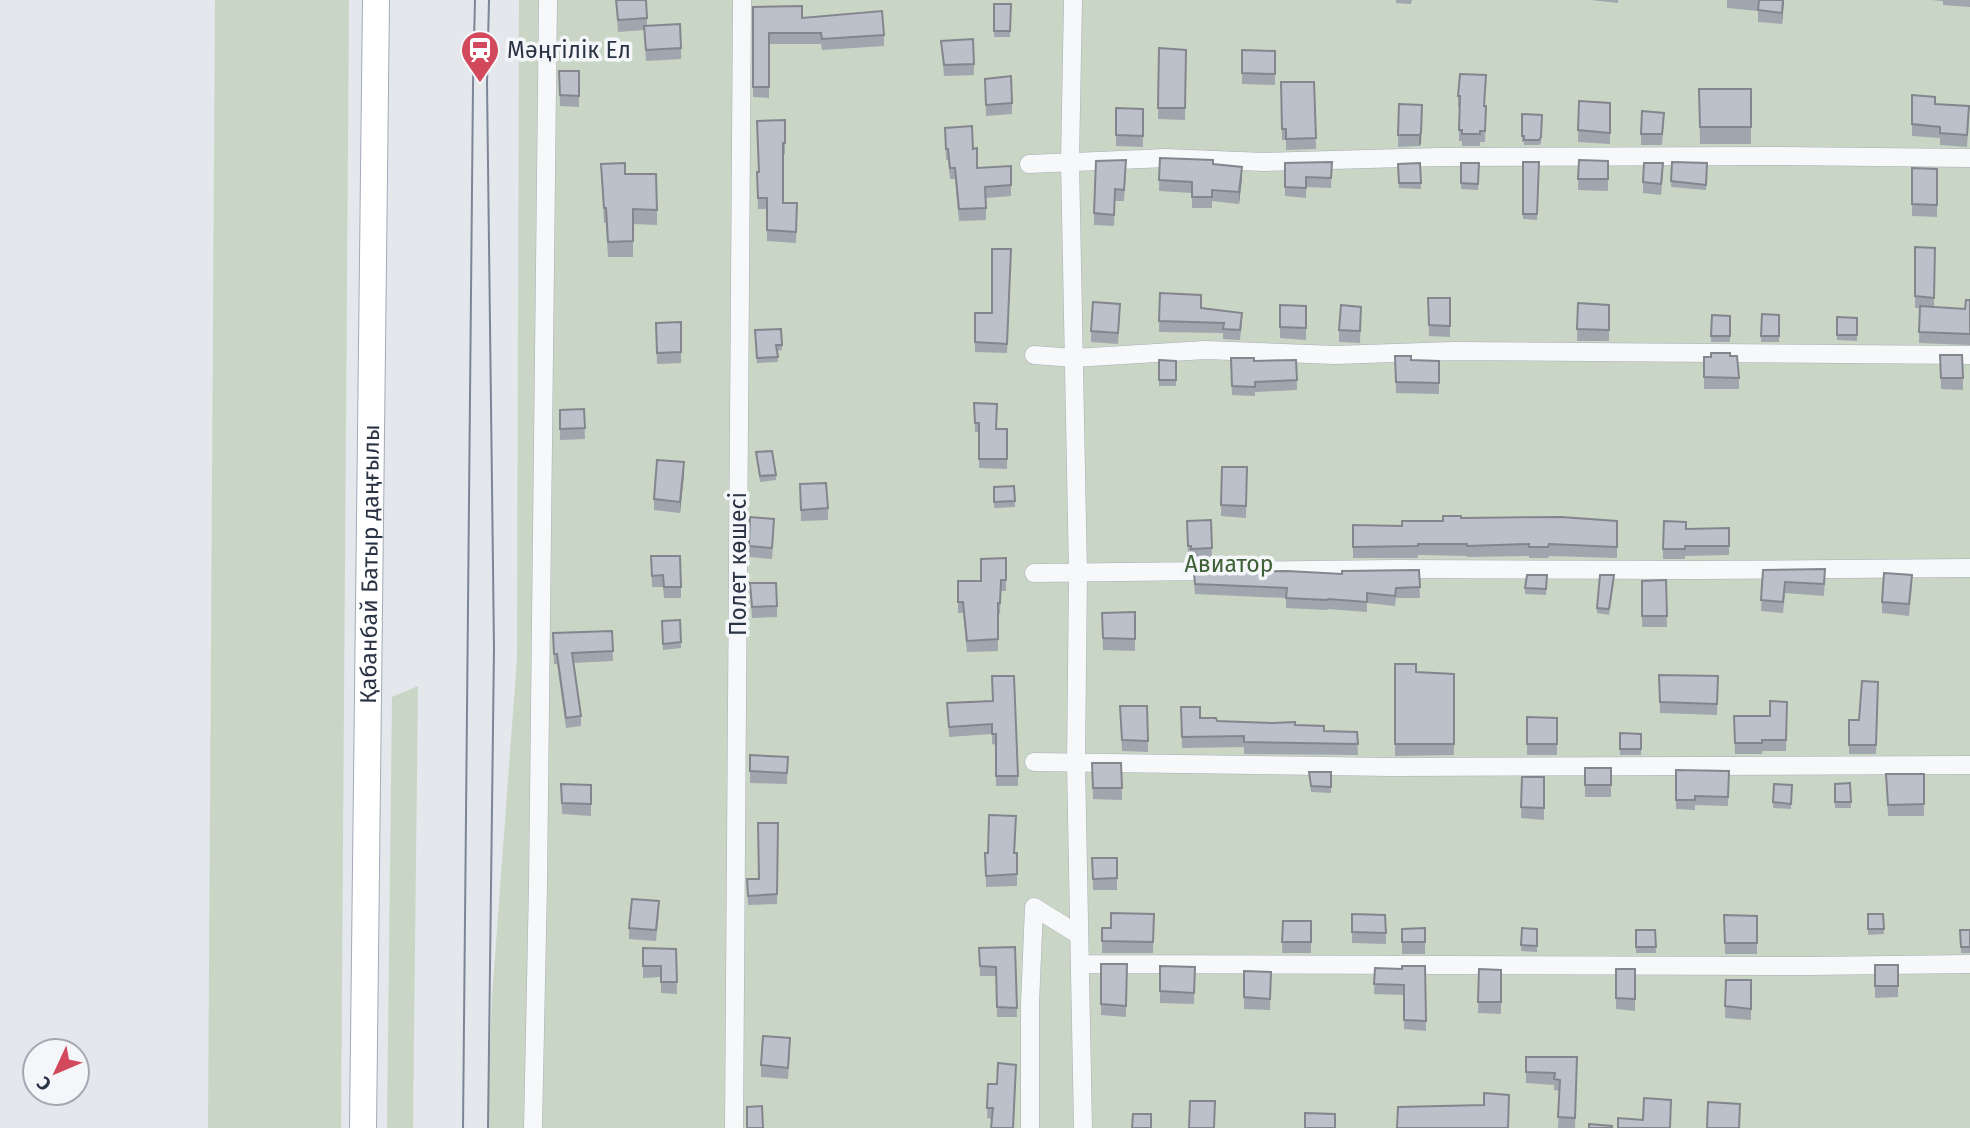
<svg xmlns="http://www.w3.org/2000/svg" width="1970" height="1128" viewBox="0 0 1970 1128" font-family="'Fira Sans',sans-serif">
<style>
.green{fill:#c9d6c5}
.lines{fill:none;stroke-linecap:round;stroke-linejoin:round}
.street-casing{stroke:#a9aeb7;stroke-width:19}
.primary-casing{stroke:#a3abb8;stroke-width:28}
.street{stroke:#f7f8fa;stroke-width:18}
.primary{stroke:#fff;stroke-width:26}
.tram{stroke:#7d8696;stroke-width:2}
.wall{fill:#a1a5ae}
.shaded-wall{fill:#83868d}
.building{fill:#bbc0ca;stroke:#83868d;stroke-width:2}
.labels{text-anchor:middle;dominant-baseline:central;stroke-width:7;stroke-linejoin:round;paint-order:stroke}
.poi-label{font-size:23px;fill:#2b3445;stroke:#f4f6f9;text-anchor:start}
.street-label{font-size:23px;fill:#2b3445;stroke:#f4f6f9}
.park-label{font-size:23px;fill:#3f6138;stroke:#f4f6f9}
</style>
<rect width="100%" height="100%" fill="#e4e7ec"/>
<path class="green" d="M215,0H349L341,1128H208Z
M519,0H1970V1128H487L492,997L517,658Z
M418,686L413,1128H387L392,697Z"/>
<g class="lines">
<defs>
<path id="street" d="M1073,0L1070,161L1078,573L1076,764L1083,1128
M1029,164L1166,158L1264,162L1439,157L1780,156L1970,158
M1034,355L1074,358L1205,350L1335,355L1453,351L1970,355
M1034,573L1394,569L1698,570L1970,568
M1034,762L1392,767L1970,765
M1081,964L1809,966L1970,964
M533,1128L538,885L548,0
M734,1128L742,0
M1030,1128V1004L1034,907L1079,935"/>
<g id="primary">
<path id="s1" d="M363,1128L376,0"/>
</g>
</defs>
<use href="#street" class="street-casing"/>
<use href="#primary" class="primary-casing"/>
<use href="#street" class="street"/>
<use href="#primary" class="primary"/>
<path class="tram" d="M463,1128L473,85L475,0
M488,1128L494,648L487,83L489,0"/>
</g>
<path class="wall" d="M616,0L647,18V26L681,48V59L646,61L644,30L618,32Z
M1396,0H1412L1411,4L1396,3Z
M1591,0H1618V3Z
M1727,0H1784L1782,24L1758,22V11L1727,8Z
M1931,0H1970V7L1943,5V1Z
M994,4H1011L1010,37H994Z
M753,7L802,18L884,35V46L822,50L821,44H769V98L753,97Z
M941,41L974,64V75L944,76Z
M1159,48L1186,50L1185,120L1158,119Z
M1242,50L1275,51V85L1242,84Z
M559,71H579V107L560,106Z
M985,79L1012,103V114L986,116Z
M1281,82H1314L1316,149L1286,150V140H1282Z
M1699,89H1751V144H1700Z
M1912,95L1969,118L1967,147L1940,145V138L1912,136Z
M1458,96L1485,106L1486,117L1485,142H1480V146H1462V141H1459V107H1458Z
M1579,101L1610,103V144L1578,142Z
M1399,104L1422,105L1421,144L1419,146L1398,147Z
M1116,108L1143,109V147L1116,146Z
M1522,114L1542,115L1541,143L1539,145H1524V142H1522Z
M785,120V154H783V203H797L796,243L767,241V209H758L757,184L759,172L757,121Z
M1664,124L1662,145H1641V134Z
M945,128L973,149L977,168L1011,166V196L986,198V220L959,221L955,179H950L948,160H946Z
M1160,158L1242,178L1239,204L1212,201V208H1192V193L1159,191Z
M1579,160L1608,161V191L1578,190Z
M1332,162L1331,188L1306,187V198L1285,196V163Z
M1523,162H1539L1537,220L1523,219Z
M1672,162L1707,163L1706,190L1671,187Z
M1420,163L1421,189L1399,188L1398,164Z
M1461,163H1479L1478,190L1461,189Z
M601,164L657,210V225L633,224V257H608L606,223H604Z
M1912,168L1937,169V217L1912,216Z
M1126,171L1124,201H1115L1114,226L1094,225V213Z
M1663,175L1661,195L1643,193V182Z
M1915,247L1935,248L1934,307L1965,309L1970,300V345L1919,343L1920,308H1915Z
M1011,258L1007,353L975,352V313H992Z
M1160,293L1242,323L1240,340L1223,339V333L1159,332Z
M1428,298H1450V337L1429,336Z
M1578,303L1609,305V341H1577Z
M1280,305L1306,306V340L1280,338Z
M1361,307L1360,343L1339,342V330Z
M1762,314L1779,315V342H1761Z
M1120,315L1118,344L1091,342V331Z
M1712,315L1730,316V342H1711Z
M1837,317L1857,318V341L1837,340Z
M681,322V363L657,364L656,323Z
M781,329L782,350L777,351L778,362L757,363L755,330Z
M1940,355L1963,378V390L1941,389Z
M1395,356L1411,360L1439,361V394L1396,393Z
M1730,356L1739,378V389H1704V357Z
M1231,358L1254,361L1296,360L1297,390L1255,392V396L1232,395Z
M1159,360L1176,361V386H1159Z
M974,403L996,429H1007V469L979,468V432H975Z
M584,409L585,439L560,440V410Z
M756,452L776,475V480L760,482Z
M1222,467H1247L1246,518L1221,516Z
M684,474L680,513L654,510V499Z
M800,484L828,508V520L801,521Z
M1014,486L1015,507L994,508V487Z
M750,517L774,530L772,559L749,557Z
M1461,518L1617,521V558L1549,556L1548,558H1529V556L1467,557V556L1418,555V558H1353V525L1402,526Z
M1211,520L1212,560H1191V557H1188L1187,521Z
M1729,528V555L1685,556V559H1663V549L1686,529Z
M651,556L681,587V598H664L663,587H652Z
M1006,558V591H1001L1000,614H998V651L967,652L963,613H958V581H981Z
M1419,570L1420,598H1396L1395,606L1367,603V612L1328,609L1327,610L1286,608V598L1195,594L1194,583V573L1342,574Z
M1763,570L1825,580L1824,596L1785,593L1783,613L1761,611Z
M1547,575L1546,595L1525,594V588Z
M1666,580L1667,627H1642V581Z
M1614,581L1609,615L1597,613V608Z
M750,583L777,606V617L752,618Z
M1912,586L1909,616L1882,613V602Z
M1135,612V651L1103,650L1102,613Z
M680,620L681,648L663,650L662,621Z
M612,631L613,661L573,663L581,716V726L566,728L557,664H554L553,633Z
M1395,664L1416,672L1454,674V755L1395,756Z
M1659,675L1718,676L1717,715L1660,713Z
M1878,682L1876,754H1849V720H1859Z
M992,701L1018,776V786H996V745L992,744V734L949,737L947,703Z
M1787,702L1786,751H1762V754H1735L1734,716H1770Z
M1120,706H1147L1148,752L1122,751Z
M1181,707L1200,718L1217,721L1295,725L1324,731L1357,732L1358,755L1244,754V747L1182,748Z
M1527,717L1557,718V755H1527Z
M1620,733L1641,734V755H1620Z
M750,755L788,757L787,784L750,783Z
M1092,763H1121L1122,800L1093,799Z
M1585,768H1611V797H1585Z
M1676,770L1729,771L1728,806L1695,805V810L1676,809Z
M1309,772H1331V793L1311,792Z
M1886,774H1924V816H1888Z
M1522,777H1544V820L1521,818Z
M1850,783L1851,808H1835V784Z
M561,784L591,785V816L562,814Z
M1774,784L1792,785L1791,809L1773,808Z
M778,823L777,904L748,905L747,879H758Z
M1016,827L1015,853H1017V886L986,887L985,853H988Z
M1092,858H1117V890H1093Z
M659,912L656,941L629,939V928Z
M1154,914L1153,953H1102V928H1111Z
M1352,914L1385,915L1386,944L1352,943Z
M1868,914H1883L1884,934L1868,935Z
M1724,915L1757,916V954H1725Z
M1283,921H1311V953H1282Z
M1425,928V954H1402V929Z
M1522,928L1537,929V952L1521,951Z
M1636,930H1655L1656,953H1636Z
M1960,930H1970V953H1961Z
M1015,947L1017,1017H997L996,976H980L979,948Z
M643,948L676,949L677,994L661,993V977L643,978Z
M1101,964H1127L1126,1017L1101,1015Z
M1875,965H1898V997L1875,998Z
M1160,966L1195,967L1194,1004L1160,1003Z
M1425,966L1426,1031L1404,1029V995L1374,994L1375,968L1402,969Z
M1479,969L1501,970V1014L1478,1013Z
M1616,969H1635V1011L1616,1009Z
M1244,971L1271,972L1270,1010L1244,1009Z
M1726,980H1751V1020L1725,1018Z
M790,1050L788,1079L761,1077V1065Z
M1526,1057H1577L1575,1128H1558L1560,1091L1554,1090V1085L1526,1083Z
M1016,1065L992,1119L987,1118L988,1084H997Z"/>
<path class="shaded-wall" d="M1783,0H1784L1782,24V13Z
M1422,105L1421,144L1419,146V135Z
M1242,167V178L1239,204V192Z
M684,462V474L680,513V502Z"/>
<path class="building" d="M616,0H646L647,18L618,20Z
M1759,0H1783L1782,13L1758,10Z
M994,4H1011L1010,31H994Z
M802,6V18L882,11L884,35L822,39L821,33H769V87H753V7Z
M680,24L681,48L646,50L644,26Z
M973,39L974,64L944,65L941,41Z
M1159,48L1186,50L1185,108H1158Z
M1242,50L1275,51V74L1242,73Z
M559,71H579V96L560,95Z
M1460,74L1486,75L1484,106H1486L1485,131H1480V134H1462V130H1459L1460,96H1458Z
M1011,76L1012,103L986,105L985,79Z
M1281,82H1314L1316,138L1286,139V129H1282Z
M1699,89H1751V127H1700Z
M1912,95L1935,97V104L1969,106L1967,135L1940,133V127L1912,124Z
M1579,101L1610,103V133L1578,130Z
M1399,104L1422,105L1421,133L1419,135H1398Z
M1116,108L1143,109V136L1116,135Z
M1642,111L1664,113L1662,134H1641Z
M1522,114L1542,115L1541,137L1539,140H1524V136H1522Z
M785,120V143H783V203H797L796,232L767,230V198H758L757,172H759L757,121Z
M972,126L973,149L977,148V168L1011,166V185L985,187L986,208L959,209L955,168H950L948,149H946L945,128Z
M1160,158L1213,160V164L1242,167L1239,192L1212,190V197H1192V182L1159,180Z
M1126,160L1124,190L1115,189L1114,215L1094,213L1096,161Z
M1579,160L1608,161V179H1578Z
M1332,162L1331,178L1306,177V188L1285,187V163Z
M1523,162H1539L1537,214H1523Z
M1672,162L1707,163L1706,185L1671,181Z
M625,163V174H656L657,210L633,209V241L608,242L606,208H604L601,164Z
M1420,163L1421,183H1399L1398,164Z
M1461,163H1479L1478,184L1461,183Z
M1644,163H1663L1661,184L1643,182Z
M1912,168L1937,169V205L1912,204Z
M1915,247L1935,248L1934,298L1915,296Z
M992,249H1011L1007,344L975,342V313H992Z
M1160,293L1201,295V308L1242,313L1240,330L1223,329L1224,323L1159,321Z
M1428,298H1450V326L1429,325Z
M1966,300H1970V334L1919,332L1920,306L1965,309Z
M1093,302L1120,304L1118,333L1091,331Z
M1578,303L1609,305V330L1577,329Z
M1280,305L1306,306V328L1280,327Z
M1341,305L1361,307L1360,331L1339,330Z
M1762,314L1779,315V336H1761Z
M1712,315L1730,316V336H1711Z
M1837,317L1857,318V335H1837Z
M681,322V352L657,353L656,323Z
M781,329L782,345H776L778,357L757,358L755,330Z
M1711,353H1730V356H1737L1739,378L1704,377V357H1711Z
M1940,355H1962L1963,378H1941Z
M1395,356H1411V360L1439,361V383L1396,382Z
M1231,358H1254V361L1296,360L1297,380L1255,382V387L1232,386Z
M1159,360L1176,361V380H1159Z
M974,403L997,404L996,429H1007V459H979V423H975Z
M584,409L585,428L560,429V410Z
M772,451L776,475L760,476L756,452Z
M657,460L684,462L680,502L654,499Z
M1222,467H1247L1246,506L1221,505Z
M826,483L828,508L801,510L800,484Z
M1014,486L1015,501L994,502V487Z
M1443,516H1461V518L1561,517L1617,521V547L1549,544L1548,547H1529V544L1467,546V544H1418V546L1353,547V525L1402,526V521H1443Z
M750,517L774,519L772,548L749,546Z
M1211,520L1212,548L1191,549V546H1188L1187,521Z
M1664,521L1686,522V529L1729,528V546H1685V549H1663Z
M651,556H680L681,587H664L663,575L652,576Z
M1006,558V580H1001L1000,603H998V639L967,641L963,602H958V581H981V559Z
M1825,569L1824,584L1785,582L1783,602L1761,600L1763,570Z
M1419,570L1420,587L1396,588L1395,596L1367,593V602L1328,599L1327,600L1286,598L1287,588L1195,584L1194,573L1287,571L1342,574V571Z
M1884,573L1912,575L1909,604L1882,602Z
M1527,575H1547L1546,589L1525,588Z
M1600,575H1614L1609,609L1597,608Z
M1666,580L1667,616H1642V581Z
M750,583H776L777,606L752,607Z
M1135,612V639L1103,638L1102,613Z
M680,620L681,642L663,644L662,621Z
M612,631L613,651L572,653L581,716L566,718L557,654H554L553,633Z
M1395,664H1416V672L1454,674V744H1395Z
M1659,675L1718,676L1717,704L1660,702Z
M992,676H1014L1018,776H996V734H992V724L949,727L947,703L993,701Z
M1862,681L1878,682L1876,745H1849V720H1859Z
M1770,701L1787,702L1786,740H1762V743H1735L1734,716H1770Z
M1120,706H1147L1148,741L1122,740Z
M1181,707H1200V718H1216L1217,721L1272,723L1295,722V725L1324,726V731L1357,732L1358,744L1244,742V736L1182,737Z
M1527,717L1557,718V744H1527Z
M1620,733L1641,734V749H1620Z
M750,755L788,757L787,773L750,771Z
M1092,763H1121L1122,788H1093Z
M1585,768H1611V785H1585Z
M1676,770L1729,771L1728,797L1695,796V800H1676Z
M1309,772H1331V787L1311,786Z
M1886,774H1924V804L1888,805Z
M1522,777H1544V808L1521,807Z
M1850,783L1851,802H1835V784Z
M561,784L591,785V804L562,803Z
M1774,784L1792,785L1791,804L1773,802Z
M989,815L1016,816L1014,853H1017V874L986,876L985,853H988Z
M758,823H778L777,894L748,896L747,879H759Z
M1092,858H1117V878L1093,879Z
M632,899L659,901L656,930L629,928Z
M1111,913L1154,914L1153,942L1102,941V928H1111Z
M1352,914L1385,915L1386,933L1352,932Z
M1868,914H1883L1884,929H1868Z
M1724,915L1757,916V943H1725Z
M1283,921H1311V942H1282Z
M1425,928V942H1402V929Z
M1522,928L1537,929V946L1521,945Z
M1636,930H1655L1656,947H1636Z
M1960,930H1970V947H1961Z
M1015,947L1017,1008L997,1007L996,967L980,966L979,948Z
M643,948L676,949L677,982H661V966H643Z
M1101,964H1127L1126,1006L1101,1004Z
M1875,965H1898V986H1875Z
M1160,966L1195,967L1194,993L1160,991Z
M1402,966H1425L1426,1021L1404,1020V985L1374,984L1375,968L1402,969Z
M1479,969L1501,970V1002H1478Z
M1616,969H1635V999L1616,998Z
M1244,971L1271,972L1270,999L1244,997Z
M1726,980H1751V1009L1725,1006Z
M763,1036L790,1038L788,1068L761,1065Z
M1526,1057H1577L1575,1118L1558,1117L1560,1080L1554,1079L1555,1073L1526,1072Z
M998,1063L1016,1065L1013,1128H991L993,1108H987L988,1084H997Z
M1484,1093L1509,1095L1508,1128H1397L1398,1107L1484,1105Z
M1644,1098L1671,1100L1670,1128H1618V1118L1643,1120Z
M1190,1101H1215L1214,1128H1189Z
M1708,1102L1740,1104L1739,1128H1707Z
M762,1106L763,1128H747V1107Z
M1305,1113L1335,1114V1128H1305Z
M1133,1114H1151V1128H1132Z
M1589,1124L1612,1126V1128H1589Z"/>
<defs>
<symbol id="station-pin" viewBox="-11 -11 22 30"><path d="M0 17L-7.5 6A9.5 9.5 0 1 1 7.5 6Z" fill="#d1495b" stroke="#f4f6f9"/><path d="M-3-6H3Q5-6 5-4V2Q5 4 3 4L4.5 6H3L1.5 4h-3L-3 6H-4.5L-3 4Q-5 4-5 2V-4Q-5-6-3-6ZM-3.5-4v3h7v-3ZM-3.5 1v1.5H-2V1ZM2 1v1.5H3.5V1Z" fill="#fff"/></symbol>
</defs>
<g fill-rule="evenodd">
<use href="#station-pin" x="458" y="28" width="44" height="60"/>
</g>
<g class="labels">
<g class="poi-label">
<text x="507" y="50">Мәңгілік Ел</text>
</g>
<g class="street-label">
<text stroke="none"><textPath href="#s1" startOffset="564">Қабанбай Батыр даңғылы</textPath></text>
<text transform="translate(738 564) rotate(-90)">Полет көшесі</text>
</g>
<g class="park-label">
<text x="1229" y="564">Авиатор</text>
</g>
</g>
<g transform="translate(56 1072) rotate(226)"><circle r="33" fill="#f4f6f9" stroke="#a4a8b1" stroke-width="2"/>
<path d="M0-5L12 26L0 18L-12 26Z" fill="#d1495b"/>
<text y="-10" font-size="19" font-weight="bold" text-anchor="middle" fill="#2b3445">С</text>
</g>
</svg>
